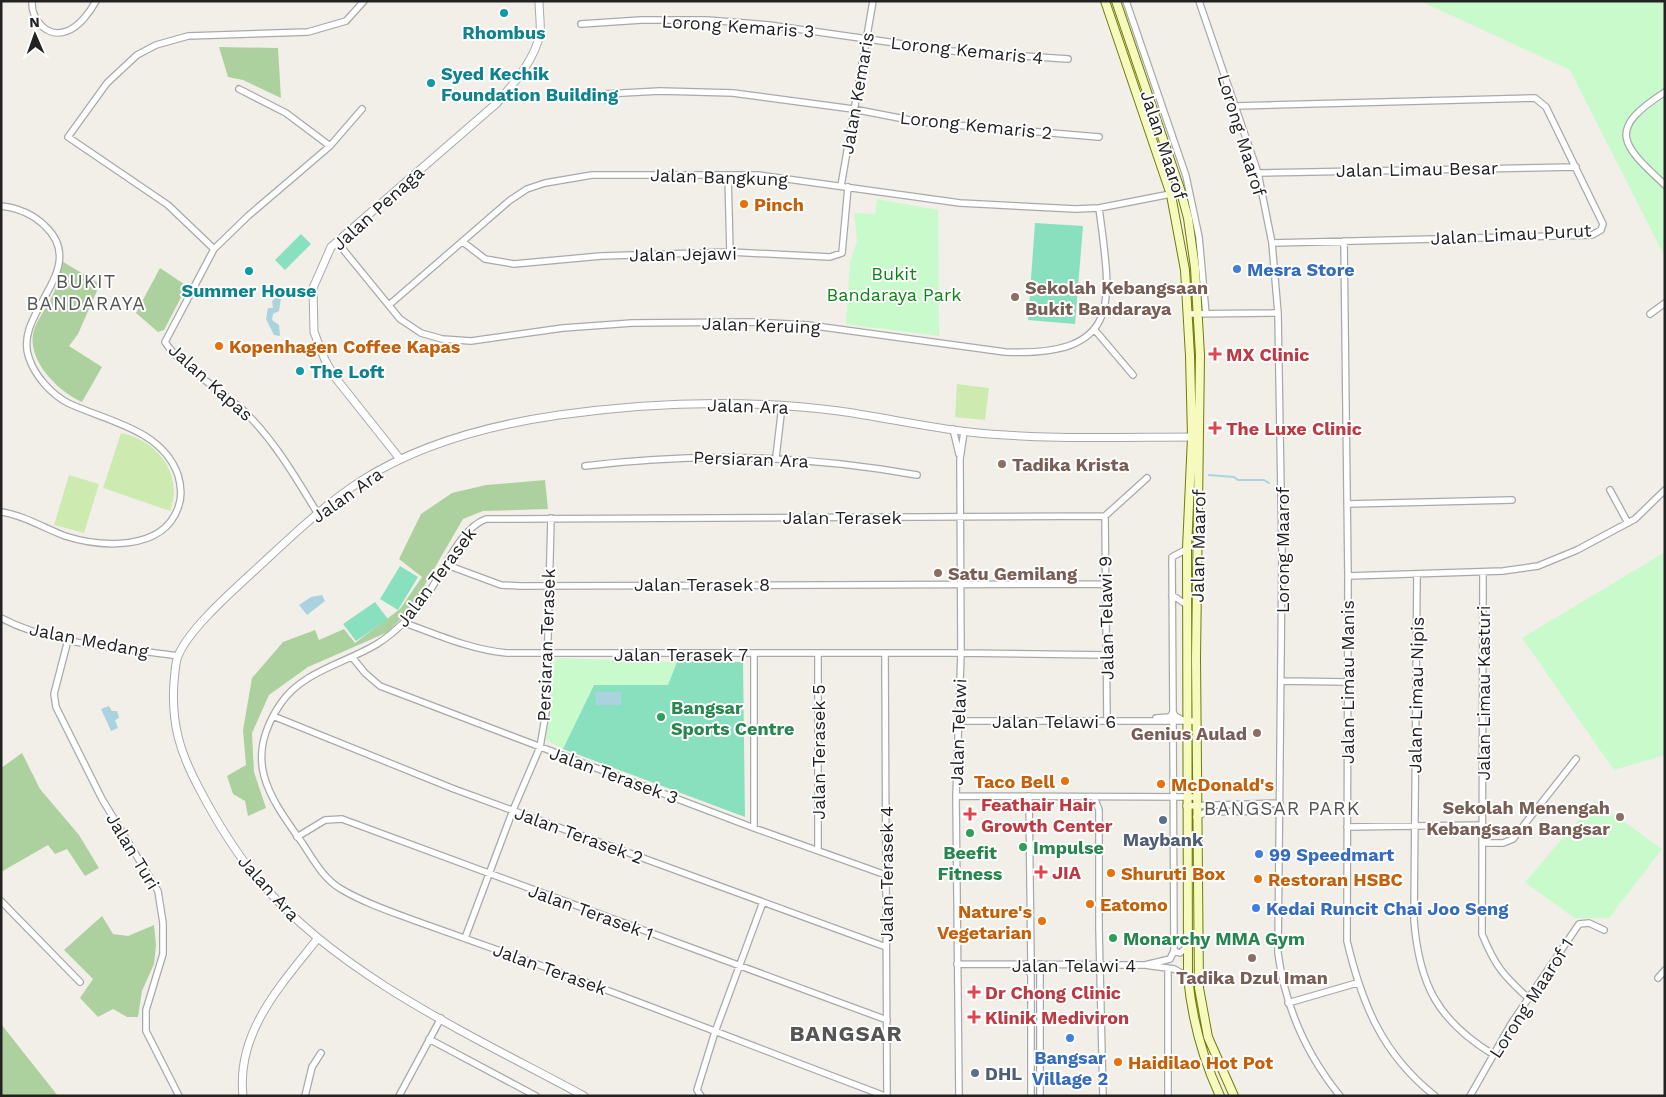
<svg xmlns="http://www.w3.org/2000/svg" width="1666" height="1097" viewBox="0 0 1666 1097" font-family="'Work Sans',sans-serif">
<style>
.grass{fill:#cdebb0}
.forest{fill:#add19e}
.park{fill:#c8facc}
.pitch{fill:#88e0be}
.water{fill:#aad3df}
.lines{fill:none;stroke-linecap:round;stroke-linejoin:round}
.stream{stroke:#aad3df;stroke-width:2}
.minor-casing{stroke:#a9a9a9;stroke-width:8}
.tertiary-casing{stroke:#a9a9a9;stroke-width:9}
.secondary-casing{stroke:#707d05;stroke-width:10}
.minor{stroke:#fff;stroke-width:5.5}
.tertiary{stroke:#fff;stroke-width:7}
.secondary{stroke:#f7fabf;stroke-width:8}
.culture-dot{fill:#0f9aa8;stroke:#fff;stroke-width:2}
.food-dot{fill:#e8710a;stroke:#fff;stroke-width:2}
.shop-dot{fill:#3f7fe0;stroke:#fff;stroke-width:2}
.education-dot{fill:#8d6e63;stroke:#fff;stroke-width:2}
.health-dot{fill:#e0444e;stroke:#fff;stroke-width:2}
.leisure-dot{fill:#2e9e5b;stroke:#fff;stroke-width:2}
.service-dot{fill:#5c6f8a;stroke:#fff;stroke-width:2}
.labels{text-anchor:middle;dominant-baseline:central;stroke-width:4;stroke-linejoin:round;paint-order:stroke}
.street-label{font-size:18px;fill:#222;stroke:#fff}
.culture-label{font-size:18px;font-weight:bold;fill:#0d838f;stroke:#fff}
.food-label{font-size:18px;font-weight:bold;fill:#c56008;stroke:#fff;text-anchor:start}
.shop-label{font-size:18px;font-weight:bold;fill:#366cbe;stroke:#fff;text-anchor:start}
.park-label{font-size:18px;fill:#0c8416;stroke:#fff}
.education-label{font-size:18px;font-weight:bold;fill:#785e54;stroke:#fff;text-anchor:start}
.health-label{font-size:18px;font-weight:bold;fill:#be3a42;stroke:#fff;text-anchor:start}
.leisure-label{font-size:18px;font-weight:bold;fill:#27864d;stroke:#fff;text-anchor:start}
.service-label{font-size:18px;font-weight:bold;fill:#4e5e75;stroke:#fff}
.neighbourhood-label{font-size:19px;letter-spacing:1px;fill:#555;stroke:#fff}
.district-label{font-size:22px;font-weight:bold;letter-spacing:1px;fill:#555;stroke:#fff}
</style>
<rect width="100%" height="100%" fill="#f2efe9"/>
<path class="grass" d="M957,384L989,388L985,420L955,417Z
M121,433C157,440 184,474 170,511L103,488Z
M69,475L99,484L84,533L54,525Z"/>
<path class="forest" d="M219,47L278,48L281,98L243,80L228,77Z
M60,260L100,284L78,334L69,346L102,367L82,402C57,391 23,357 35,327C41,313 51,302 56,287C59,279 59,269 60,260Z
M160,268L187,286L164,330L158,332L136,313Z
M545,480L548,509L483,511L463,519L412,607L388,632L308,667L269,695L252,733L254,772L266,808L248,816L245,801L233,794L227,776L246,765L243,730L252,678L283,642L315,630L319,640L344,629L355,643L400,609L422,577L399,559L421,514L452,493L486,485Z
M22,753L40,789L79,835L99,868L85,876L67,849L55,854L48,845L1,872V768Z
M102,916L113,934L128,936L154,925L156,945L154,964L142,991L138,1017H127L113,1009L98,1017L80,998L93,979L64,950Z
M1,1024L58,1096H1Z"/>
<path class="park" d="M1420,1H1665V257L1570,70Z
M877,199L938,210L939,336L846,324L850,262L857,241L854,213L875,214Z
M1665,552V755L1614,770L1522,638Z
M555,658L677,662L668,685H594L563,749L546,740Z
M1595,801L1662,849L1609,918H1574L1525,882Z"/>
<path class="pitch" d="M1035,223L1083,226L1075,324L1028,320Z
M301,234L311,244L285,270L275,260Z
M400,566L418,577L398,610L380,599Z
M375,602L388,619L356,641L343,624Z
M677,662H743L745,817L563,749L594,685H668Z"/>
<path class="water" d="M278,296L281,298L279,311L273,314L272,320L279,325L280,336L274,335L266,319L268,308H273L272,301Z
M322,595L325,601L307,615L299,605L311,597Z
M595,692H621V705H596Z
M109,706L112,711H117L119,718L115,720L118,728L111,731L101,709Z"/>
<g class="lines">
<path class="stream" d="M1209,475L1234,477L1238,480H1264L1269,483"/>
<defs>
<path id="minor" d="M32,1C31,19 47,39 67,31C79,27 90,12 96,1
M1126,1L1186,176L1199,237L1206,314
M1199,1L1258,173L1272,243L1278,313L1282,553L1278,953C1285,1006 1306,1054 1340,1096
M581,24L641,20H707L769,25L952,51L1068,59
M239,89L286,113L330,146
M1665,92C1606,130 1621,144 1665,185
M585,95L660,91L733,93L853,109L920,122L1099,137
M1236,106L1535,98L1546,107L1603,224L1601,230L1592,235L1272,243
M1258,173L1576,167
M728,175L730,252
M841,186L873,1
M1,206C18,208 33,214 45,226C91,269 12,313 29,358C35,376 51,394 68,403C106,421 162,429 178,475C181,485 182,498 178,508C162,552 100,547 65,536C44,528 23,515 1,512
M1344,241L1348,576L1347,941C1362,1004 1382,1054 1435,1096
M337,242L400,319L421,333L442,339L471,341L563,328L632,323L753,322L808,325L1005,352C1125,357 1111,300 1099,208
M463,242L485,259L514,264L601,256L730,252L830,257L842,253L848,187
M214,249L168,205L68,137L107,83L137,55L156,45L188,36L308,32L346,21L364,1
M389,305L509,201L527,189L545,183L592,175H758L960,203L1076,209L1099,208L1181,192
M1188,314L1278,313
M1650,314L1665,303
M1094,329L1133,375
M953,429L959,454
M776,457L782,406
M585,466C697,452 806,455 917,475
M1610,490L1628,523
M1347,504L1512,500
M318,514C296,478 276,443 246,413C223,391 181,367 165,342L214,249L248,216L330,146L362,109
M1105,516L1107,721
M447,565L501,585L520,586L1106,584
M1483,572L1482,934C1495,966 1503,975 1528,998
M1417,575L1414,920C1419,985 1438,1021 1494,1055
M1348,576L1503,571L1538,566L1577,550L1635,519L1665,490
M1172,595L1187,605
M1,618C54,646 121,647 178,656
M405,623C438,635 472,650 507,653H961L1107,655
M68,640L54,694L56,707L102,799L158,891L163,923V954L146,1010V1031L179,1096
M754,653V828
M818,653V850
M885,653L887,1096
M352,657L365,673L380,686L754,828L886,875
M1281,681L1347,682
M273,716L454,789L886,947
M1156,718L1170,717L1173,712
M960,721H1196
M1184,721L1175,716L1173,712L1172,557L1187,549
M956,796L1196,797
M1029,796L1031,964
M1094,797L1099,810V929L1103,1096
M1186,806L1280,803
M1196,817L1206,812L1280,811
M1347,827L1483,825
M297,837L325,820L342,819L887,1020
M1482,843H1503L1513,839L1576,759
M1,901L80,982
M465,938L513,810L540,747L546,712L551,518
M1174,951L1180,953L1187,947
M957,964L1145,965L1174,969L1188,977
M1040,964V1096
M1021,965L1026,967L1031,975V1096
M1145,965L1170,959L1174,951L1173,721
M1168,968V1096
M1658,978L1665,970
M1288,1003L1357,983
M429,1039L536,1096
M305,1096L312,1067L321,1053
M399,1096L441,1018
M701,1096L697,1090L715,1032L763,902
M885,1096C768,1052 651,1006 534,963C495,949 456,935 416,921C392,912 364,903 341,889C324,879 314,861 303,844C268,795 242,760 281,703C303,671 346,663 377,644C398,631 413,614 427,595C443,573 460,528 486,519L1105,516L1147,478
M959,1096L956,796L961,653L960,459L964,432
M1470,1096L1511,1024L1579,924L1589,923L1604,930"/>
<path id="tertiary" d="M400,459L334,376L325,360L314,332L313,288L331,247L497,103C514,83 535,60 540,33C541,23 539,11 539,1
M243,1096C236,1032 281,985 318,938
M584,1096C477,1038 343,978 263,885C238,857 218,824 200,790C180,753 171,724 174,682C175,674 175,663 178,656C190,626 243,582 267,559C296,532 327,503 361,481C420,443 490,425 559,415C651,402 746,399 839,411C882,417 925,427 969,432C1044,440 1121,437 1196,437"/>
<path id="secondary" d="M1105,1L1171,195L1185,270L1190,356L1192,437L1187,549L1188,977C1192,1020 1202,1057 1220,1096
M1116,1L1181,192L1188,218L1195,268L1200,355L1196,658L1199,988L1208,1037L1234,1096"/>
</defs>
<use href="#minor" class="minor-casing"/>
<use href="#tertiary" class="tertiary-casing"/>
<use href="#secondary" class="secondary-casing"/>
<use href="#minor" class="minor"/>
<use href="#tertiary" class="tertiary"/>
<use href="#secondary" class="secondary"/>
</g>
<g class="culture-dot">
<circle cx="504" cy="13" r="5"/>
<circle cx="431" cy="83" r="5"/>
<circle cx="249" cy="271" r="5"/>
<circle cx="300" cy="371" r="5"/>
</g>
<g class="food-dot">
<circle cx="744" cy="204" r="5"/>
<circle cx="219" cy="346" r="5"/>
<circle cx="1065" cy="781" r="5"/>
<circle cx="1161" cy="784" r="5"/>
<circle cx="1111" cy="873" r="5"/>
<circle cx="1258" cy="879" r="5"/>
<circle cx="1090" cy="904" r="5"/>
<circle cx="1042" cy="921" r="5"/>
<circle cx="1118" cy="1062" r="5"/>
</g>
<g class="shop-dot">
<circle cx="1237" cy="269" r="5"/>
<circle cx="1259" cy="854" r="5"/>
<circle cx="1256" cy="908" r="5"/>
<circle cx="1070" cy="1038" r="5"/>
</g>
<g class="education-dot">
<circle cx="1015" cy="297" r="5"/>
<circle cx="1002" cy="464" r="5"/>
<circle cx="938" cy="573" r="5"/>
<circle cx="1257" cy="733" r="5"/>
<circle cx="1620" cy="817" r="5"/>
<circle cx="1252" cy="958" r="5"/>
</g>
<g class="health-dot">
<path d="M1212.5 346.5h5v5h5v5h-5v5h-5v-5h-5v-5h5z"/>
<path d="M1212.5 420.5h5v5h5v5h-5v5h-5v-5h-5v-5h5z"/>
<path d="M967.5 806.5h5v5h5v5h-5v5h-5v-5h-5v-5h5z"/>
<path d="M1038.5 864.5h5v5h5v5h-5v5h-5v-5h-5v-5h5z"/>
<path d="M971.5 984.5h5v5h5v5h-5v5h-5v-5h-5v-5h5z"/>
<path d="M971.5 1009.5h5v5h5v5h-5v5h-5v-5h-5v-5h5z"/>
</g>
<g class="leisure-dot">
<circle cx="661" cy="717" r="5"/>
<circle cx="970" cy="833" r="5"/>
<circle cx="1023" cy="847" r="5"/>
<circle cx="1113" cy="938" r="5"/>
</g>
<g class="service-dot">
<circle cx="1163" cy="820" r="5"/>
<circle cx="975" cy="1073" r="5"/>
</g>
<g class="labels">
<g class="street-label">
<text transform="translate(738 26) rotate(4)">Lorong Kemaris 3</text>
<text transform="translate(967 50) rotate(6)">Lorong Kemaris 4</text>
<text transform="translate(857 93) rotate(-80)">Jalan Kemaris</text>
<text transform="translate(976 125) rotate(6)">Lorong Kemaris 2</text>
<text transform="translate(1242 135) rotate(73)">Lorong Maarof</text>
<text transform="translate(1164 145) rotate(72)">Jalan Maarof</text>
<text transform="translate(1417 169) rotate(-1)">Jalan Limau Besar</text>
<text transform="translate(719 177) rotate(2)">Jalan Bangkung</text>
<text transform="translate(378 208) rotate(-42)">Jalan Penaga</text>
<text transform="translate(1511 234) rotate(-3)">Jalan Limau Purut</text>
<text transform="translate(683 254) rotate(-1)">Jalan Jejawi</text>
<text transform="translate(761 325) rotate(2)">Jalan Keruing</text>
<text transform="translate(211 382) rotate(42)">Jalan Kapas</text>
<text transform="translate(748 406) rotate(2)">Jalan Ara</text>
<text transform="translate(751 459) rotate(2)">Persiaran Ara</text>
<text transform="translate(347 495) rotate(-35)">Jalan Ara</text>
<text x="842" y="517">Jalan Terasek</text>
<text transform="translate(1198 546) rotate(-89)">Jalan Maarof</text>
<text transform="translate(1282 550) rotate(-90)">Lorong Maarof</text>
<text transform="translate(436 577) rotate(-53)">Jalan Terasek</text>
<text x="702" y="584">Jalan Terasek 8</text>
<text transform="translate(1106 618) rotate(-91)">Jalan Telawi 9</text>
<text transform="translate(89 640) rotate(11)">Jalan Medang</text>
<text transform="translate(546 645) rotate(-88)">Persiaran Terasek</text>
<text x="681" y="654">Jalan Terasek 7</text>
<text transform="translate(1347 682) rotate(-90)">Jalan Limau Manis</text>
<text transform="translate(1483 693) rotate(-90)">Jalan Limau Kasturi</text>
<text transform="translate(1416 695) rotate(-89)">Jalan Limau Nipis</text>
<text x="1054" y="721">Jalan Telawi 6</text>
<text transform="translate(958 732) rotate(-88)">Jalan Telawi</text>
<text transform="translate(818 752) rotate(-90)">Jalan Terasek 5</text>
<text transform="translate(614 775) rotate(20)">Jalan Terasek 3</text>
<text transform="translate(579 835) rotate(20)">Jalan Terasek 2</text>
<text transform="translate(133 851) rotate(59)">Jalan Turi</text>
<text transform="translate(886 874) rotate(-90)">Jalan Terasek 4</text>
<text transform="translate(269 888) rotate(48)">Jalan Ara</text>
<text transform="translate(591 912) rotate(20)">Jalan Terasek 1</text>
<text x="1074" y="965">Jalan Telawi 4</text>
<text transform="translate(550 969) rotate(20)">Jalan Terasek</text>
<text transform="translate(1531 998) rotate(-57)">Lorong Maarof 1</text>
</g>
<g class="culture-label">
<text x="504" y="32">Rhombus</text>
<text x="441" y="73" text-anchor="start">Syed Kechik<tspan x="441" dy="21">Foundation Building</tspan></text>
<text x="249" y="290">Summer House</text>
<text x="310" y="371" text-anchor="start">The Loft</text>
</g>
<g class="food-label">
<text x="754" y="204">Pinch</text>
<text x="229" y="346">Kopenhagen Coffee Kapas</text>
<text x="1055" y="781" text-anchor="end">Taco Bell</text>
<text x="1171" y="784">McDonald's</text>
<text x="1121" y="873">Shuruti Box</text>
<text x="1268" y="879">Restoran HSBC</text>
<text x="1100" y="904">Eatomo</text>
<text x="1032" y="911" text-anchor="end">Nature's<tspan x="1032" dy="21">Vegetarian</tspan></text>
<text x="1128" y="1062">Haidilao Hot Pot</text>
</g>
<g class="shop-label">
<text x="1247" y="269">Mesra Store</text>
<text x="1269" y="854">99 Speedmart</text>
<text x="1266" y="908">Kedai Runcit Chai Joo Seng</text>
<text x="1070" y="1057" text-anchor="middle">Bangsar<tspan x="1070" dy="21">Village 2</tspan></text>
</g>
<g class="park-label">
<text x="894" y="273">Bukit<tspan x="894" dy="21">Bandaraya Park</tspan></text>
</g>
<g class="education-label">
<text x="1025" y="287">Sekolah Kebangsaan<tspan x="1025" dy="21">Bukit Bandaraya</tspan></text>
<text x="1012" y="464">Tadika Krista</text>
<text x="948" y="573">Satu Gemilang</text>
<text x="1247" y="733" text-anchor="end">Genius Aulad</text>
<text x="1610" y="807" text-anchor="end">Sekolah Menengah<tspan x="1610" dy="21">Kebangsaan Bangsar</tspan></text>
<text x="1252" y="977" text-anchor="middle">Tadika Dzul Iman</text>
</g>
<g class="health-label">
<text x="1226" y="354">MX Clinic</text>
<text x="1226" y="428">The Luxe Clinic</text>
<text x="981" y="804">Feathair Hair<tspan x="981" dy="21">Growth Center</tspan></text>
<text x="1052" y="872">JIA</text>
<text x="985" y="992">Dr Chong Clinic</text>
<text x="985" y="1017">Klinik Mediviron</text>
</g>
<g class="leisure-label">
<text x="671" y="707">Bangsar<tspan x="671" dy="21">Sports Centre</tspan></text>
<text x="1033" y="847">Impulse</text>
<text x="970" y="852" text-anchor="middle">Beefit<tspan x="970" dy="21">Fitness</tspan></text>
<text x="1123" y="938">Monarchy MMA Gym</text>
</g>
<g class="service-label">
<text x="1163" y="839">Maybank</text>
<text x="985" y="1073" text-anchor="start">DHL</text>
</g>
<g class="neighbourhood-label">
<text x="86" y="281">BUKIT<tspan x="86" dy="22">BANDARAYA</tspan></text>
<text x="1282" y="808">BANGSAR PARK</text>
</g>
<g class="district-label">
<text x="846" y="1033">BANGSAR</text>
</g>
</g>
<rect width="1666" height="1097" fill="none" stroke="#222222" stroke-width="5"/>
<g transform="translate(35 35) rotate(358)" stroke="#ffffff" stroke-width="4" paint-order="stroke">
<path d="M0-4L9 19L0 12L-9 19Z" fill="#222222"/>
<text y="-8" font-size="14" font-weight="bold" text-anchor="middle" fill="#222222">N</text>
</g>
</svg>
